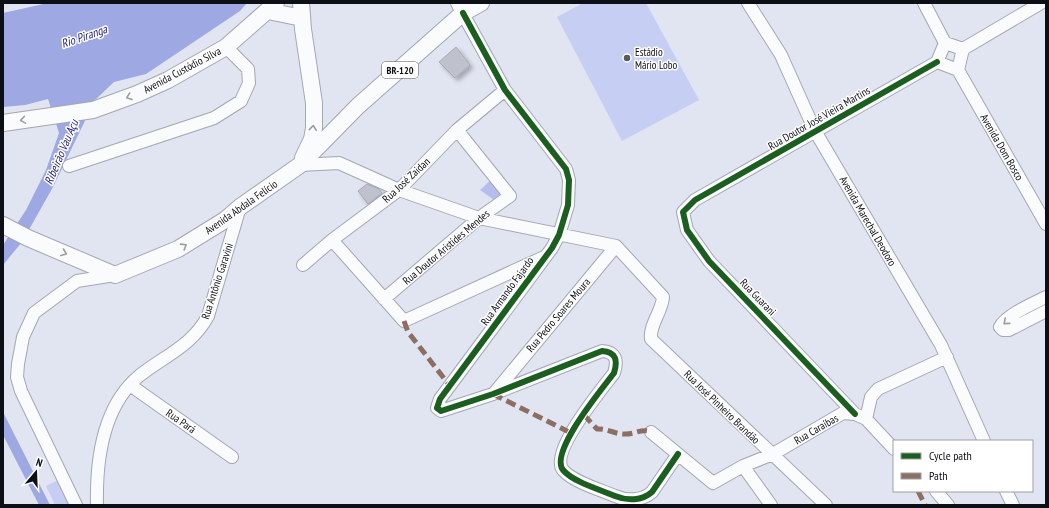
<svg xmlns="http://www.w3.org/2000/svg" width="1049" height="508" viewBox="0 0 1049 508" font-family="'PT Sans Narrow',sans-serif">
<style>
.green{fill:#c7cef3}
.forest{fill:#b4bdee}
.water{fill:#9ea8e2}
.building{fill:#bfc2cc;stroke:#a7aab4;filter:url(#shadow)}
.lines{fill:none;stroke-linecap:round;stroke-linejoin:round}
.minor-casing{stroke:#a4a7b1;stroke-width:14}
.major-casing{stroke:#a4a7b1;stroke-width:18}
.minor{stroke:#fafbfd;stroke-width:12}
.major{stroke:#fafbfd;stroke-width:16}
.quiet{stroke:#8d6e63;stroke-width:5;stroke-dasharray:10 5;stroke-linecap:butt}
.cycleway-casing{stroke:#fff;stroke-width:8}
.cycleway{stroke:#1b5e20;stroke-width:6}
.oneway{stroke:#9b9da1}
.poi-dot{fill:#575a63;stroke:#fff;stroke-width:1.5}
.labels{text-anchor:middle;dominant-baseline:central;stroke-width:3;stroke-linejoin:round;paint-order:stroke}
.shield{fill:#fff;stroke:#56575d;stroke-width:1}
.shield-label{font-size:10px;font-weight:bold;fill:#0d0f17}
.poi-label{font-size:11px;fill:#0d0f17;stroke:#fff;text-anchor:start}
.street-label{font-size:11px;fill:#0d0f17;stroke:#fff}
.water-label{font-size:12px;font-style:italic;fill:#26237d;stroke:#fff}
</style>
<defs>
<filter id="shadow"><feDropShadow dx="3" dy="3" stdDeviation="2" flood-color="#0004"/></filter>
</defs>
<rect width="100%" height="100%" fill="#e1e4f1"/>
<path class="green" d="M583,3H646L699,100L622,141L557,17Z
M66,476L84,505H55L46,486Z"/>
<path class="forest" d="M492,179L507,194L497,202L480,190Z"/>
<path class="water" d="M48,3H247L240,11L146,74L114,82L95,100L53,187L22,242L3,265V245L26,210L46,170L59,133L48,99L25,105L3,107V13Z
M3,412L50,505H39L3,435Z"/>
<path class="building" d="M456,47L470,65L455,78L439,62Z
M367,184L379,189L382,193L368,204L358,191Z"/>
<g class="lines">
<defs>
<path id="minor" d="M457,3L505,90L566,169L569,180L568,205L559,235L552,248L440,399L437,408L441,411L493,394L602,351C616,352 618,360 614,373C602,389 549,452 563,470C573,482 601,490 615,496C627,501 642,501 652,492L678,454
M748,3L781,55L815,131L941,345L984,441
M924,3L945,43
M945,43L963,49L958,70L937,62Z
M963,49L1041,3
M958,70L1046,224
M300,165L339,163L399,190L479,218L616,246L495,392
M69,166L214,118L241,101L249,83L248,69L226,47
M332,240L404,321L544,257
M616,246L663,297C662,312 649,325 651,339L826,505
M303,265L332,240L399,190L457,130L505,90
M1046,297C1034,303 1006,315 1000,327L1003,330H1009L1046,311
M384,299L479,218L510,196L457,130
M130,385L232,457
M855,414L709,261L687,230L683,212L695,200L937,62
M866,419L894,449
M651,432L713,483L743,466L773,454L843,413L855,414L866,419L871,397L878,389L947,357
M743,466L771,505
M936,491L948,505
M1006,491L1013,505
M76,505L21,391L17,377L18,364L23,337L34,313L77,281L115,275
M97,505C96,460 102,407 139,376C164,356 192,346 208,316L240,207"/>
<path id="major" d="M301,3L303,29L314,103V128L312,139L303,158
M268,11L302,18
M3,123L93,110L137,94L168,80L226,47L276,3
M3,225L28,238L115,275L178,249L225,220L240,207L300,165L358,106L463,13L481,3"/>
</defs>
<use href="#minor" class="minor-casing"/>
<use href="#major" class="major-casing"/>
<use href="#minor" class="minor"/>
<use href="#major" class="major"/>
<path class="quiet" d="M404,321L408,332L450,386
M493,394L571,433
M584,415L597,429C607,428 616,435 626,434C636,434 641,428 651,432
M918,491L925,505"/>
<defs>
<path id="cycleway" d="M463,13L505,90L566,169L569,180L568,205L559,235L552,248L440,399L437,408L441,411L493,394L602,351C616,352 618,360 614,373C602,389 549,452 563,470C573,482 601,490 615,496C627,501 642,501 652,492L678,454
M855,414L709,261L687,230L683,212L695,200L937,62"/>
</defs>
<use href="#cycleway" class="cycleway-casing"/>
<use href="#cycleway" class="cycleway"/>
</g>
<defs><path id="oneway-chevron" d="M-2-3.5L2.5 0L-2 3.5" fill="none" stroke-width="1.6" stroke-linecap="round" stroke-linejoin="round"/></defs>
<g class="oneway">
<use href="#oneway-chevron" transform="translate(129 97) rotate(160)"/>
<use href="#oneway-chevron" transform="translate(23 120) rotate(171)"/>
<use href="#oneway-chevron" transform="translate(313 128) rotate(-84)"/>
<use href="#oneway-chevron" transform="translate(184 246) rotate(-32)"/>
<use href="#oneway-chevron" transform="translate(64 253) rotate(22)"/>
<use href="#oneway-chevron" transform="translate(1006 322) rotate(139)"/>
</g>
<circle class="poi-dot" cx="627" cy="58" r="4"/>
<g class="labels">
<rect class="shield" x="382" y="62" width="36" height="16" rx="3"/>
<g class="shield-label">
<text x="400" y="70">BR-120</text>
</g>
<g class="poi-label">
<text x="635" y="52">Estádio<tspan x="635" dy="13">Mário Lobo</tspan></text>
</g>
<g class="street-label">
<text transform="translate(182 70) rotate(-28)">Avenida Custódio Silva</text>
<text transform="translate(819 118) rotate(-30)">Rua Doutor José Vieira Martins</text>
<text transform="translate(1002 147) rotate(60)">Avenida Dom Bosco</text>
<text transform="translate(406 180) rotate(-43)">Rua José Zaidan</text>
<text transform="translate(241 207) rotate(-35)">Avenida Abdala Felício</text>
<text transform="translate(868 221) rotate(60)">Avenida Marechal Deodoro</text>
<text transform="translate(446 247) rotate(-40)">Rua Doutor Aristídes Mendes</text>
<text transform="translate(217 281) rotate(-72)">Rua Antônio Garavini</text>
<text transform="translate(507 291) rotate(-54)">Rua Armando Fajardo</text>
<text transform="translate(758 297) rotate(46)">Rua Guarani</text>
<text transform="translate(558 315) rotate(-50)">Rua Pedro Soares Moura</text>
<text transform="translate(722 407) rotate(44)">Rua José Pinheiro Brandão</text>
<text transform="translate(181 421) rotate(35)">Rua Pará</text>
<text transform="translate(816 429) rotate(-30)">Rua Caraíbas</text>
</g>
<g class="water-label">
<text transform="translate(84 36) rotate(-19)">Rio Piranga</text>
<text transform="translate(61 152) rotate(-67)">Ribeirão Vau Açu</text>
</g>
</g>
<rect width="1049" height="508" fill="none" stroke="#0d0f17" stroke-width="8"/>
<rect x="893" y="440" width="140" height="52" fill="#ffffff" stroke="#9e9fa2"/>
<rect x="901" y="453" width="20" height="6" fill="#1b5e20" stroke="#9e9fa2"/>
<text x="929" y="460" font-size="12" fill="#0d0f17">Cycle path</text>
<rect x="901" y="473" width="20" height="6" fill="#8d6e63" stroke="#9e9fa2"/>
<text x="929" y="480" font-size="12" fill="#0d0f17">Path</text>
<g transform="translate(36 472) rotate(19)" stroke="#ffffff" stroke-width="3" paint-order="stroke">
<path d="M0-3L7 15L0 10L-7 15Z" fill="#0d0f17"/>
<text y="-6" font-size="11" font-weight="bold" text-anchor="middle" fill="#0d0f17">N</text>
</g>
</svg>
